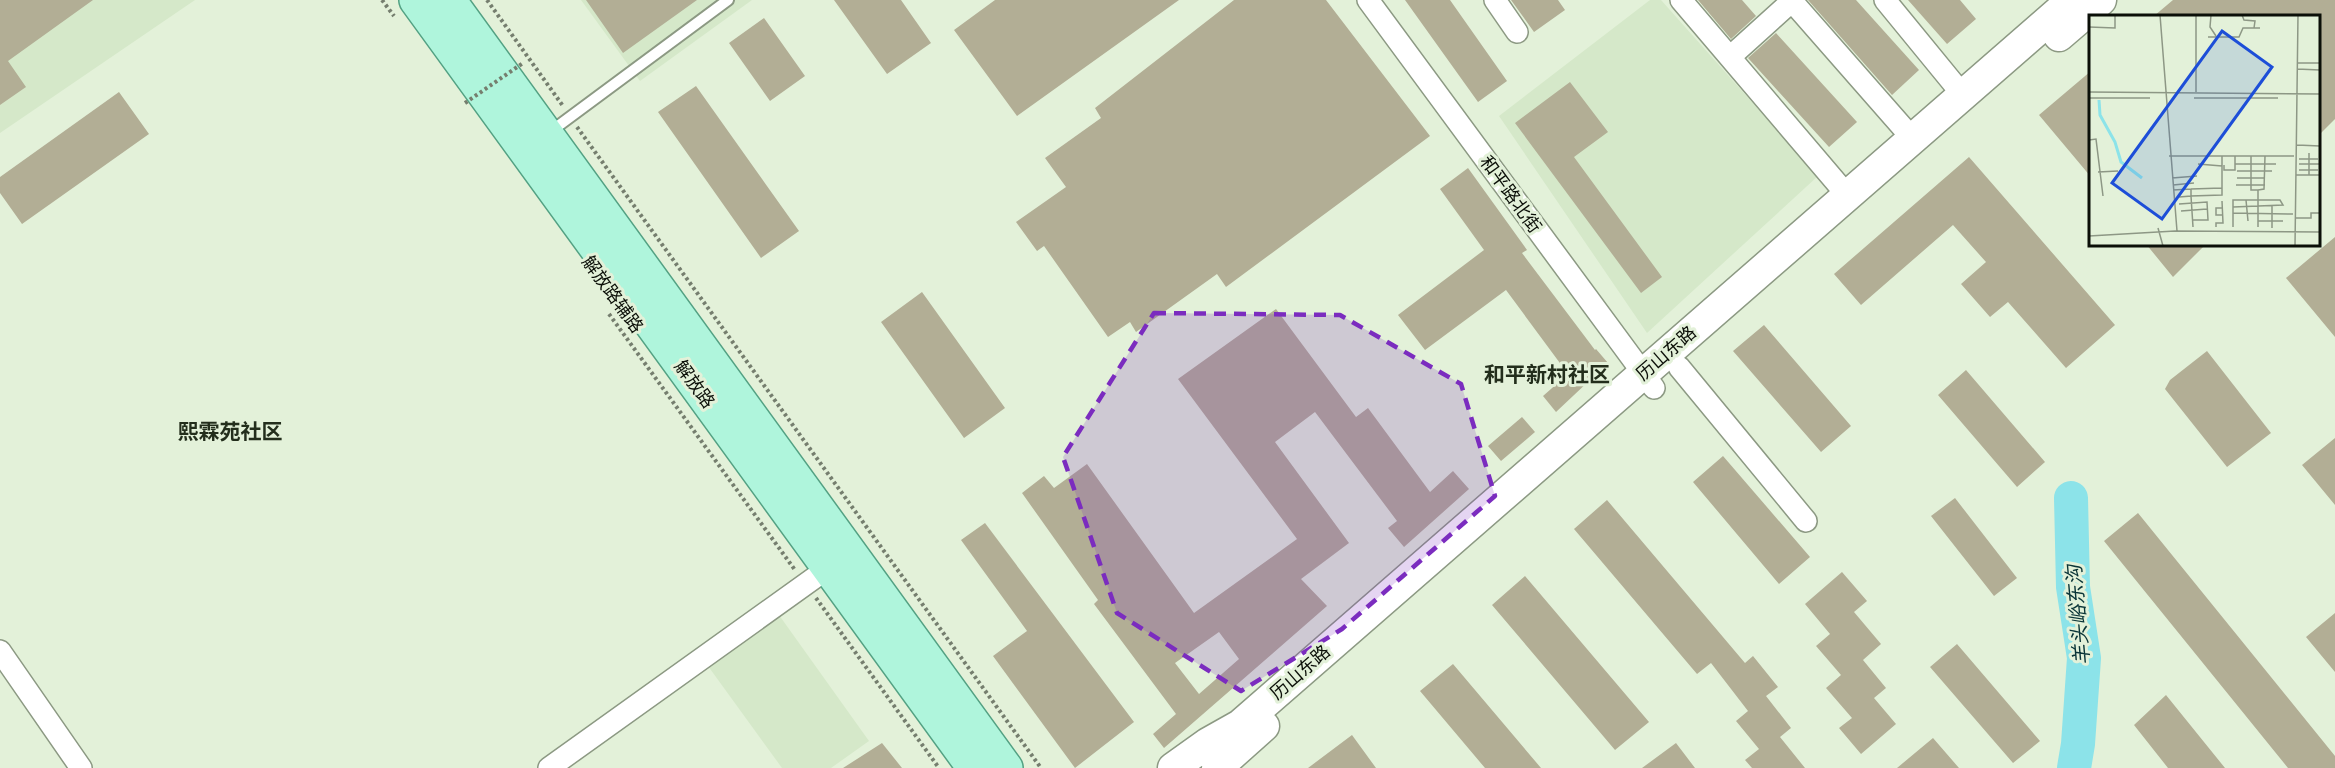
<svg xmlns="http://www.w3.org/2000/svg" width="2335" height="768" viewBox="0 0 2335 768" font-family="Raleway,'Noto Sans SC',sans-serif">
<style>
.built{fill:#d5e8c9}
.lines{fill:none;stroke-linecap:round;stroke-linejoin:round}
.river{stroke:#8ce3e9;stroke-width:34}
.building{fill:#b2ae95;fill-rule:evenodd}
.lane-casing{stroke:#8c9983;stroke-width:14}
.street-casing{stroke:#8c9983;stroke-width:24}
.secondary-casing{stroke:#8c9983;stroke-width:33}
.primary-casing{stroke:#53a183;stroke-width:36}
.path{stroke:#757e6e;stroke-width:4;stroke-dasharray:3 3;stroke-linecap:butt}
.lane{stroke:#fff;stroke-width:10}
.street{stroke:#fff;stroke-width:21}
.secondary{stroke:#fff;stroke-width:30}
.primary{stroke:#aff5dc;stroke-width:33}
.path-bridge{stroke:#757e6e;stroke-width:4;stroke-dasharray:3 3;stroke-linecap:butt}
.marked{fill:#7b2cbf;fill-opacity:0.2;stroke:#7b2cbf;stroke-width:4.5;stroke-dasharray:12 8;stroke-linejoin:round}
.labels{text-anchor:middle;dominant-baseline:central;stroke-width:6;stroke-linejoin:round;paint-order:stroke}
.street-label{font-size:18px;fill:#0b0f08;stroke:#e3f1d9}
.water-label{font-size:20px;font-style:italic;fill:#093437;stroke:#e3f1d9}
.quarter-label{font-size:21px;font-weight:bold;fill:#232e1c;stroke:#e3f1d9}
.inset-river{fill:none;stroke:#8ce3e9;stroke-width:3}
.inset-road{fill:none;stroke:#8d9785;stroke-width:1.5}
.view{fill:#1d4ed8;fill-opacity:0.15;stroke:#1d4ed8;stroke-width:3}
.inset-edge{fill:none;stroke:#0b0f08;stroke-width:3}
</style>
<rect width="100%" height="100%" fill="#e3f1d9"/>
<path class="built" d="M0,0H195L0,133Z
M581,0H752L640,81Z
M1650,0H1661L1818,176L1647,333L1499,116Z
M779,615L869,741L831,768H782L708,666Z"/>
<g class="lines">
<path class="river" d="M2071,498L2073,587L2084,658L2078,744L2074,768"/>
</g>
<path class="building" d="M0,0H93L8,61L26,87L0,105Z
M586,0H697L623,53Z
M834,0H901L931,43L887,74Z
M995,0H1179L1017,116L954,30Z
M1234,0H1326L1430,136L1226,287L1217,274L1136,332L1130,322L1108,337L1044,246L1037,251L1016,222L1066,187L1045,158L1101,118L1095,108Z
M1405,0H1450L1507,81L1478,102Z
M1511,0H1558L1565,10L1534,32Z
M1698,0H1742L1756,16L1731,39Z
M1808,0H1856L1919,70L1892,95Z
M1908,0H1960L1976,19L1947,44Z
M2173,0H2335V119L2319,135V16H2154Z
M764,18L805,76L770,101L729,43Z
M1776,33L1857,122L1829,147L1748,58Z
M2091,71V177L2039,115Z
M1570,82L1608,132L1574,157L1662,277L1641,293L1515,123Z
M696,86L799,231L761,258L658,112Z
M119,92L149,134L22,224L0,193V177Z
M1969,157L2115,325L2066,368L2008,302L1990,317L1961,284L1986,262L1953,225L1861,305L1834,274Z
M1468,168L1527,250L1522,253L1595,350L1596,349L1608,363L1556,412L1543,396L1568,374L1506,290L1425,350L1398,315L1484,250L1440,189Z
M2335,237V337L2286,278Z
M2146,244H2206L2173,277Z
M922,292L1005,408L964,438L881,322Z
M1276,309L1356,417L1368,408L1430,492L1453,471L1469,489L1404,547L1388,528L1397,521L1315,412L1275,442L1349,543L1301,579L1327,606L1164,748L1153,734L1176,714L1094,604L1098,600L1022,493L1044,476L1054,488L1087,464L1194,613L1297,539L1178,379ZM1219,632L1239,659L1199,694L1175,663Z
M1764,325L1851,426L1821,452L1733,351Z
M2207,351L2271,433L2227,467L2165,389L2170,380Z
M1966,370L2045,462L2017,487L1938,395Z
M1522,417L1535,432L1501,461L1488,446Z
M2335,438V505L2302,465Z
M1723,456L1810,557L1779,584L1693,482Z
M1955,498L2017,578L1994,596L1931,516Z
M1607,500L1745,663L1753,656L1778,687L1766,696L1791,728L1780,737L1805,768H1752L1745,760L1759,749L1736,721L1748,711L1711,663L1697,674L1574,529Z
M2138,513L2335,756V768H2288L2104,541Z
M985,523L1134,722L1075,768L993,656L1027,631L961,540Z
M1842,572L1867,601L1854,612L1881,644L1863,660L1886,688L1874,698L1896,724L1861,754L1839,728L1852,718L1826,688L1841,675L1816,646L1830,634L1805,604Z
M1525,576L1649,722L1615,750L1492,605Z
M2335,613V672L2306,637Z
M1957,644L2040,741L2013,763L1930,667Z
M1453,664L1541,768H1485L1420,691Z
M2166,695L2225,768H2168L2134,725Z
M1352,735L1376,768H1308Z
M1933,738L1959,768H1897Z
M882,743L902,768H843Z
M1676,743L1695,768H1642Z"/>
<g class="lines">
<defs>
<path id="lane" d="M558,126L728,0"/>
<path id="street" d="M1368,0L1654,388
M1495,0L1517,32
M1681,0L1847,195
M1791,0L1912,138
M1885,0L1962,94
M1730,57L1792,1
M1679,367L1806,521
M0,651L81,768
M549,768L817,576"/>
<path id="secondary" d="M2059,36L2101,0
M1173,768L1208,743L1240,725L2072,0
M1217,768L1264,726"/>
<path id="primary" d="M416,0L974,768
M449,0L1006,768"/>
</defs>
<use href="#lane" class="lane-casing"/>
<use href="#street" class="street-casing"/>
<use href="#secondary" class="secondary-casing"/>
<use href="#primary" class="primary-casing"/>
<path class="path" d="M382,0L394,16
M487,0L563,106
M577,127L1041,768
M609,314L795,570
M816,598L939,768"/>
<use href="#lane" class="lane"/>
<use href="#street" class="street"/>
<use href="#secondary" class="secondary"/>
<use href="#primary" class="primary"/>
<path class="path-bridge" d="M465,103L523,63"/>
</g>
<path class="marked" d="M1154,313L1340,315L1461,384L1495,496L1342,629L1241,691L1117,613L1063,457Z"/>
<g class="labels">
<g class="street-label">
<text transform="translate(1511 194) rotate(54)">和平路北街</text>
<text transform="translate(613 294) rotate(54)">解放路辅路</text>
<text transform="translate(1666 353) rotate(-41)">历山东路</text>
<text transform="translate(695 384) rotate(54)">解放路</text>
<text transform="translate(1300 672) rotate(-41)">历山东路</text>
</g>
<g class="water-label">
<text transform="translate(2078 615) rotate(-95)">羊头峪东沟</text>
</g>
<g class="quarter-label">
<text x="1547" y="374">和平新村社区</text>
<text x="230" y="431">熙霖苑社区</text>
</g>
</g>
<g transform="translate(2089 15)">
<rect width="231" height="231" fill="#e3f1d9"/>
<path class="inset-river" d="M10,85L11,100L26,127L32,147L53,163"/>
<path class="inset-road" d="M71,0L88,216M122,0L121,12L127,21M153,0L155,5L166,6L165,13M0,12L26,13V0M119,22H150L154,13H171M208,48H231M208,54L231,55M0,77L231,79M107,77V0M0,83H61M105,83H189M0,125L7,124L14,181M208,130L231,131M80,141H205M162,141V175H169V212M210,144H229M109,149L133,151M146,149H187M210,149H230M135,150V155H146V141M210,155H229M148,156H183M9,157L29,156M207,160H231M220,160V138M83,163L108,161M148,163H176M84,170L105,168M147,170H176M102,174L133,173M84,175L102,174V181L90,182M169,175L175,174L176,141M157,185L159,206M90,189L118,187L119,205H103M183,191V213M144,192L194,190L191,185H144V212M133,193H127V200H134M92,196L118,194M144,198L204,199M206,203H222V198H230M169,206H194M104,212L102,181L133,180V141M127,212V208H134L133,186M69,213L74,231M0,221L86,216L231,217M206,231L209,0"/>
<path class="view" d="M133,16L183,52L73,204L23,168Z"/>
<rect width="231" height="231" class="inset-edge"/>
</g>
</svg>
